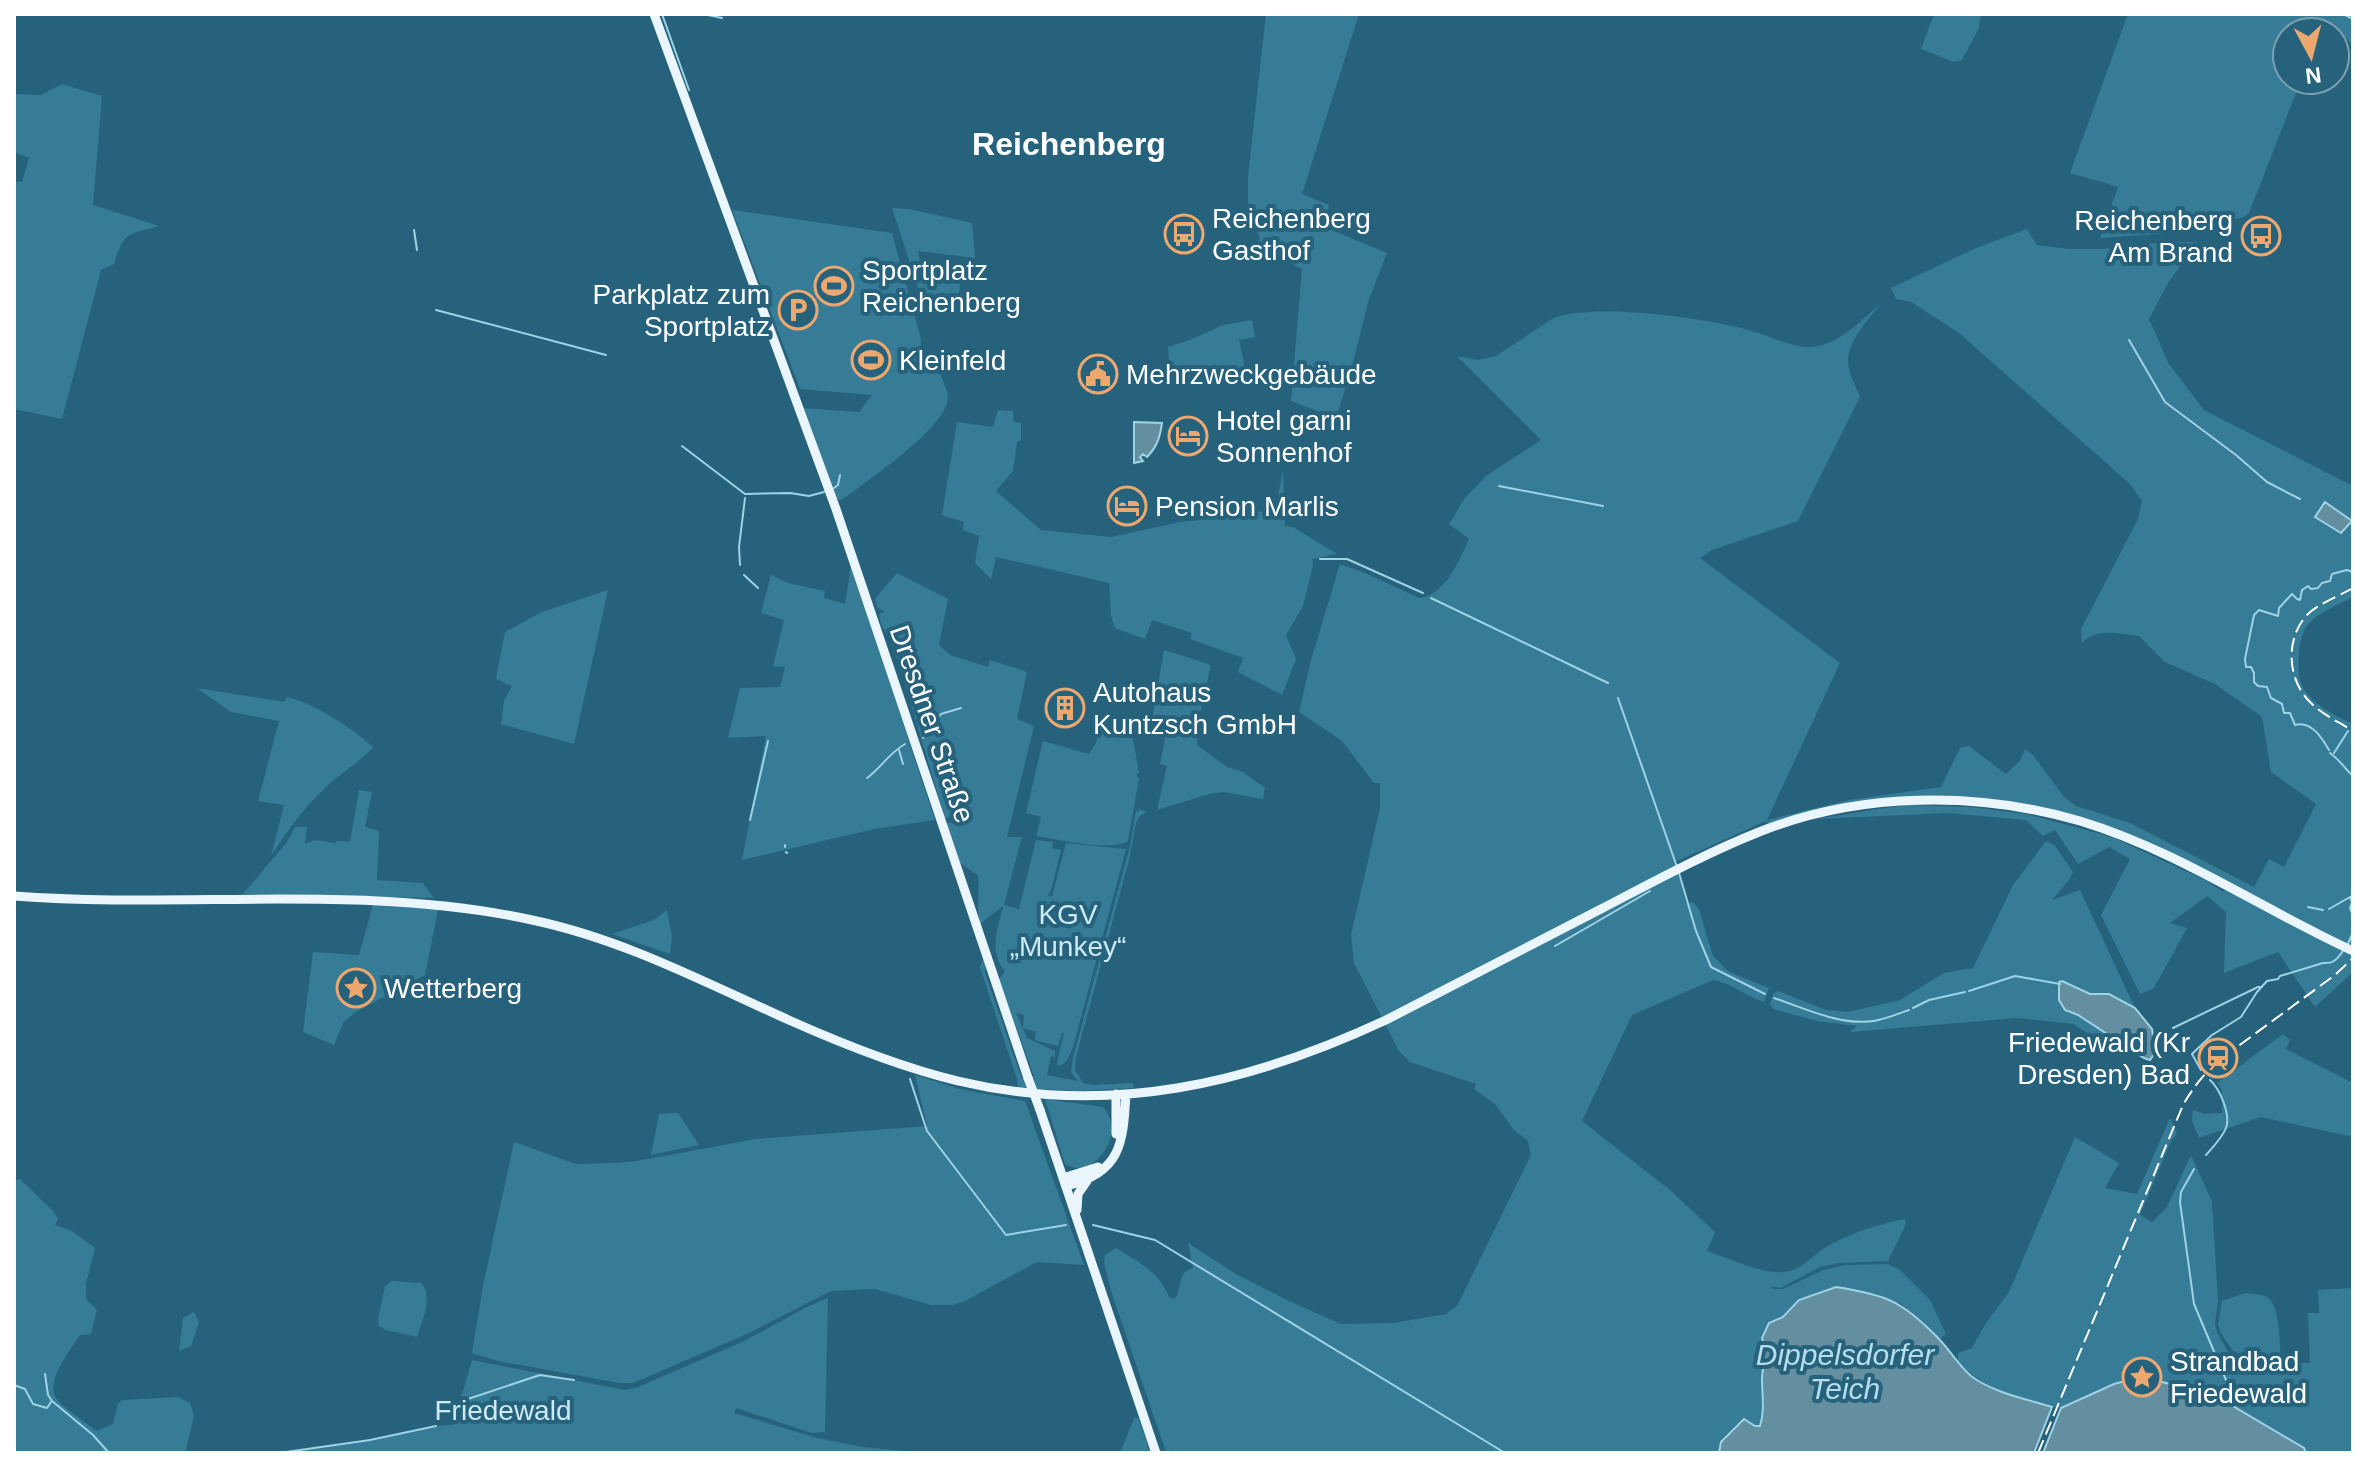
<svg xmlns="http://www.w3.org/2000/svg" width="2367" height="1467" viewBox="0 0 2367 1467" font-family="Arial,sans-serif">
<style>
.green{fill:#367c97}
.water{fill:#638fa0;stroke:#9ed2e5;stroke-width:2}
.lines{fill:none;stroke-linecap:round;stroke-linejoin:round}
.stream{stroke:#9ed2e5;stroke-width:2}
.major{stroke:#eaf6fc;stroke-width:9}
.rail{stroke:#fff;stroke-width:2;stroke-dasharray:14 6;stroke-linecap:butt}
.major-bridge{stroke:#eaf6fc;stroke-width:9}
.labels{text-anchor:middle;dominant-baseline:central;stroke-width:8;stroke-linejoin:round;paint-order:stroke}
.poi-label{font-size:28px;fill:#fff;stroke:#26627c;text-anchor:start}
.street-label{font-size:28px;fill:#fff;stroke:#26627c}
.park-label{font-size:28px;fill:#cce9f4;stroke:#26627c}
.water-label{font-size:30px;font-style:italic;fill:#b5ddec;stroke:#26627c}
.quarter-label{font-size:32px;font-weight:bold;fill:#fff;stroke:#26627c}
</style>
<rect width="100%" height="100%" fill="#26627c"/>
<path class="green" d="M1266,14H1359L1302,194L1329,205L1324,227L1387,253L1368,302L1351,371L1336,418L1291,401L1302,269L1265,250L1254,247L1260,238L1248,210V176Z
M1934,14H1981L1979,28L1962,60L1954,62L1921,49Z
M2128,14H2353V46L2342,33L2287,32V80H2301L2249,213L2244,217L2186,232L2100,238L2118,187L2070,173Z
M62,84L102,96L93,205L159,226C127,235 124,231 114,264L101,270L62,419L14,409V181L22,182L29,158L14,152V94L41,95Z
M892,208L909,209L972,223L975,258L918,251L922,272L961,278L958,301L919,291Z
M732,210L892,233L921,339L920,370L940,374C943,381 948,391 948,398C946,429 866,481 842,500L837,499L802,408L859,412L872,395L800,389Z
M2027,229L2037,245L2069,249H2103L2156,243L2197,242L2168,283L2149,319L2169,364L2204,410L2353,486V597C2338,605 2316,613 2306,627C2298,640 2295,674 2303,688C2312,704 2337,717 2353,724V972L2315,1007L2278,952L2224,973L2226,912L2207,896L2170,923L2187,928L2154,988L2140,994L2101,915L2130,859L2109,847L2078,864L2055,830L2043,836L2026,820L1948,813L1816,819L1904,805L1969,807L2026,814L2112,837L2207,881L2222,891L2236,889L2149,844L2021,803L1878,800L1769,825L1766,821L1675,862L1686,903L1693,902L1699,909L1713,956L1729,972L1769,988L1764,1002C1746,996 1731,983 1713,980L1632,1015L1582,1121L1670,1190L1715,1232L1707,1251C1728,1258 1751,1269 1773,1272C1801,1275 1808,1257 1828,1246C1851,1233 1879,1224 1905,1219L1906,1224L1888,1261L1839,1263L1820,1267L1781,1288L1769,1286L1775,1289H1783L1823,1270L1846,1265L1888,1264L1900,1270L1930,1300L1946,1334L1939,1339L1900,1303L1799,1300L1783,1317L1769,1323L1762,1337C1767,1353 1762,1366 1762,1382C1762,1398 1765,1411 1760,1427L1755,1426L1744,1419L1726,1453H1174L1172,1450L1166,1452L1112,1294L1104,1263L1105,1255L1116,1248C1139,1262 1159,1272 1169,1297L1175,1299C1183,1287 1176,1272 1193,1268L1188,1243L1236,1274L1289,1301L1341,1324L1394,1323L1446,1314L1457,1306L1531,1155L1528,1141L1514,1130L1495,1104L1474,1089L1476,1084L1410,1062L1399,1051L1354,963L1351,935L1380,808V783H1374L1342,741L1299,712L1311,660L1340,564L1365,573L1419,598C1445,596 1460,559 1469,539L1449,524L1465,498L1486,476L1541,440L1457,356L1478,360L1496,356L1552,319C1591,302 1705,318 1748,330C1769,335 1796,351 1819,346C1843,340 1862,320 1880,304C1868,320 1849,340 1848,360C1848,373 1856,386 1860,397L1798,521L1712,550L1700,558L1840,663L1767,820L1849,800L1941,787L1960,748L1969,746L2006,774L2020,761L2025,749L2033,755L2064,797L2076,806L2130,823L2254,887L2269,859L2284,867L2316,804L2271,772L2262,717L2215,684L2165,662L2139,636C2119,634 2097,627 2082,643L2081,629L2138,519L2142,501L2130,484L1959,333L1911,302L1896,299L1891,288L1976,248Z
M1252,320L1255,337L1239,340L1245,369L1206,383L1171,386L1168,347L1190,340L1223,325Z
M998,410L1013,411L1014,422L1021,423V440L1017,442L1013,471L996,491L1041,530L1111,537L1180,522L1232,517L1275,509L1283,471L1285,526L1293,527L1337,554L1312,559L1313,566L1303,606L1286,635L1296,659L1282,695L1238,672L1243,658L1190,639L1192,633L1152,620L1145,639L1115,628L1111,616L1109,583L996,557L991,579L975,563L979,536L963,530L964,522L942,515L957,422L993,427Z
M851,566L935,820L874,829L742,860L766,736L728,738L740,688L780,687L785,667L773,666L784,620L761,613L771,575L788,583L825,591L824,598L845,604Z
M897,573L948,599L939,645L950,655L988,667L990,660L1027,672L1017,719L1034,726L1007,837H1022L1004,905L1019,909L1036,840L1053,842L1052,848L1061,850L1051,890L1048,895L1052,897L1066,843L1126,849L1073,1047C1070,1054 1067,1065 1058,1066L1057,1063L1064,1033H1062L1058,1046L1037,1041L1035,1039L1036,1032L1023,1028L1024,1015L1016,1013L1027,1038L1055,1051V1057L1051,1056L1047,1075L1078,1081L1071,1072L1073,1058L1130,846L1136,811L1139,812V809L1147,812L1140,816L1136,823L1129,860L1076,1057L1075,1070L1083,1083L1093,1085L1133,1083L1134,1088L1080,1091L1018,1088L1017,1079L980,967L982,961L985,960V973L1022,1079L1034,1076L999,980L1005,971C988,951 998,929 1003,906L980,924C976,907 980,892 978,875L960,863L947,823L957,821L956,818H945L894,648L881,624L879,614L885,612L877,607L875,599Z
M608,590L574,744L501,724L504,701L512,686L496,679L505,632L542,612Z
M1164,650L1211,665L1197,727V745L1227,767L1243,772L1265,788L1263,799L1224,792L1209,794L1157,810L1167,766L1160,764L1168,724L1152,720Z
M197,688L285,702L287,697C312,702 354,729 373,747C357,765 337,775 321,792C301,811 286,833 271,856L284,805L258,801L279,721L231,712Z
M1101,727L1132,733L1139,773H1137V777L1139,778L1128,841C1111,852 1057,839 1036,836L1041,817L1026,813L1043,741L1089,754L1095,745Z
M359,790L372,792L365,827L379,831L377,880L423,883L434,898L243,894L287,842L295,827H307L305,844L315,840L335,843L338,841L350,842Z
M2046,841L2055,846L2073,872L2069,880L2052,900L2080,890L2135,1008L2109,994H2090L2062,981L2059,1000L2065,1010L2078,1015L2122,1044L2114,1050L2073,1024L2017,1018L1850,1032L1857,1026L1817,1021L1773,1009L1770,1003L1773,994L1778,991L1826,1010L1848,1012L1900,1000L1944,973L1973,968L2013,885Z
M374,901L439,905L425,975L354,1013L343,1023L334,1045L303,1032L313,952L359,955Z
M667,910L672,937L670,954L612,934L654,920Z
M2283,1034L2290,1040L2286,1049L2353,1083V1137L2261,1117L2199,1138L2192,1120L2193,1110L2204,1114L2222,1113V1089L2217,1083Z
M915,1075L960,1089L1025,1101L1084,1265L1037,1262L963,1302L953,1305H931L875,1289L831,1291L747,1334L633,1383H619L498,1361L472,1353L484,1281L514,1142L576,1164L614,1163L637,1161L756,1139L927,1126Z
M1045,1099L1103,1107C1129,1136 1090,1182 1065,1164Z
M678,1113L699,1145L651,1155L659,1114Z
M2170,1118L2177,1134L2171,1141L2140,1215L2152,1222L2167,1207L2191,1155L2212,1202L2218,1301L2215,1323L2217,1332L2228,1352L2242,1362L2310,1363L2308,1313H2319L2318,1290L2353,1288V1453H2043L2061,1408C2024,1403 1985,1389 1958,1363V1353L1972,1348L1986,1323L2009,1292L2075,1137L2119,1163L2105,1188L2137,1194Z
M20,1179L54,1212L58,1219L55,1225L72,1231L95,1248L86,1284V1299L97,1310L91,1334L80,1335C71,1350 45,1380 56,1398C63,1408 86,1422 96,1431L113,1424L118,1404L122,1400L178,1397L190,1403L194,1416L185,1453H14V1186L16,1180Z
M392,1281L421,1283C434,1297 422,1320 417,1337L386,1330L379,1326L378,1319L385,1286Z
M2245,1293C2251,1294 2259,1294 2265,1296C2281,1302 2279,1343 2281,1358H2246L2232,1350L2220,1332L2218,1323L2222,1301Z
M828,1298L825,1432L812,1433L736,1408L734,1413L817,1438L863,1447L924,1453H279L370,1440L436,1426L453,1425L472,1360L625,1390L636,1388L744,1341L807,1307Z
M194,1312L199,1322L191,1346L179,1351L183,1318Z
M1134,1418H1138L1151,1453H1120Z"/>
<path class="water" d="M1134,422L1162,423C1160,437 1157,447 1147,457L1143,454L1140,457L1143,461L1134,463Z
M2325,502L2352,521L2341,533L2315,517Z
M2062,981L2090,994H2109L2135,1008L2152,1029L2156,1051L2150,1060L2144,1058L2078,1015L2065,1010L2059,1000V982Z
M1836,1287C1887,1295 1902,1301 1938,1338C1950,1350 1958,1365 1971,1376C1994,1393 2026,1399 2052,1407L2034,1453H1719L1721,1442L1744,1419L1755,1426H1760C1765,1410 1762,1395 1762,1378C1763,1364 1767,1351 1762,1338L1769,1323L1783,1317L1799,1300Z
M2140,1377L2206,1392L2205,1396L2215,1401L2226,1402L2304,1448L2306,1453H2043L2061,1408L2114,1384Z"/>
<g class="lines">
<path class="stream" d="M662,14L689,90
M703,14L722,18
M2343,14L2353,19
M414,230L417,250
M436,310L606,355
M2129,340L2165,402L2236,455L2267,482L2300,499
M682,446L745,494L790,493L809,496L824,492
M1499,486L1603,506
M834,488L838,485L840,475
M1320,559H1347L1423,593
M740,565L739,547L745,498
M744,575L758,588
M1431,598L1608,683
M1618,698L1677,867
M923,738L941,714L961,708
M899,750L903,764
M2329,750C2322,738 2311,720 2295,725L2290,713H2284L2282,704L2271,698L2267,687L2258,686L2254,682V673L2251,667H2246L2245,659L2254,615L2259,610L2278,616L2279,608L2292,594L2297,599L2300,600L2302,590L2308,586L2311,589L2318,588L2322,583L2330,581L2332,574L2347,570L2353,572
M2330,753C2340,760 2344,768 2353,776
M2334,753L2348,731
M867,778C881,768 889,753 905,744
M750,820L768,741
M785,845V847
M786,852L787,853
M1679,873L1696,931L1711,967L1765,994
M2353,896L2350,897L2352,902L2350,908L2353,916
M2308,907L2323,910
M2329,909L2350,897
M1555,946L1650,891
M2347,946L2353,932
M1969,991L2015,976L2060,984
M1774,998C1804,1008 1841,1026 1873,1021C1886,1019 1897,1014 1909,1010
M1913,1008L1929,1000L1965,992
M2173,1028L2258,987H2262
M2201,1070L2192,1054L2212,1035L2241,1017L2257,992L2267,981L2278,979L2280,976L2323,963C2334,964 2337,959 2343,951
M910,1079L927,1131L1006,1235L1066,1225
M2206,1155C2213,1147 2222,1138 2226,1128C2231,1115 2220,1089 2210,1080
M2194,1169L2181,1192L2180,1202L2194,1304L2226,1380
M1093,1225L1155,1240L1505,1453
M45,1374L48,1395L52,1401L93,1435L109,1453
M14,1385L25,1389L33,1404L47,1408L51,1402
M465,1400L540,1375L574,1380
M279,1453L370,1440L436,1426"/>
<path class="major" d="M654,14L836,509L1028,1078
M14,896C185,909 364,883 532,920C623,939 706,983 791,1021C845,1045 900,1067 958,1081C1109,1117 1249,1084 1386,1020C1458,983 1529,946 1601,909C1653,882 1704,854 1759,832C1859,792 1977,791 2080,821C2176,850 2262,909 2353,951
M1040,1110L1156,1453
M1116,1134V1094
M1063,1178L1098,1167
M1066,1186C1121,1172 1123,1145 1126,1094
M1077,1210L1078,1194L1087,1181"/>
<path class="rail" d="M2353,588C2339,596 2322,602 2309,613C2284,637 2287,681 2311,703C2323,715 2339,722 2353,731
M2038,1453L2183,1105C2194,1086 2206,1071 2222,1058L2335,975L2353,958"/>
<path class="major-bridge" d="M1028,1078L1040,1110"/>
</g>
<defs>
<symbol id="bus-ring" viewBox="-11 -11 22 22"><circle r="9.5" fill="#26627c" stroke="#eda86f" stroke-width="1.5"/><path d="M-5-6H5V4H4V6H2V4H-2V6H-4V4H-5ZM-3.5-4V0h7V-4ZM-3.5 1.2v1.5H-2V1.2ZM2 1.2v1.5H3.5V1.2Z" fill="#eda86f"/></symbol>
<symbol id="stadium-ring" viewBox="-11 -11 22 22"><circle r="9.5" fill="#26627c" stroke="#eda86f" stroke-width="1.5"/><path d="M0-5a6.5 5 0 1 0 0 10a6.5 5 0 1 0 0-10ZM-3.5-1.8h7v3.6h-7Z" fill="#eda86f"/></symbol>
<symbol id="parking-ring" viewBox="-11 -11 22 22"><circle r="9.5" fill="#26627c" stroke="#eda86f" stroke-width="1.5"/><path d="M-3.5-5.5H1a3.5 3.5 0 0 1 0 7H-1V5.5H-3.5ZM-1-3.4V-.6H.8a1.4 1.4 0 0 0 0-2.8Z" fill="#eda86f"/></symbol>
<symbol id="civic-ring" viewBox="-11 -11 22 22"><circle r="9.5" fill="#26627c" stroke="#eda86f" stroke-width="1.5"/><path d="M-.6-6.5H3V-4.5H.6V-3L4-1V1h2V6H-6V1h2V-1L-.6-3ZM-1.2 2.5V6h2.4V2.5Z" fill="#eda86f"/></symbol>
<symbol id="hotel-ring" viewBox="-11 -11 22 22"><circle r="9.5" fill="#26627c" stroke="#eda86f" stroke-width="1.5"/><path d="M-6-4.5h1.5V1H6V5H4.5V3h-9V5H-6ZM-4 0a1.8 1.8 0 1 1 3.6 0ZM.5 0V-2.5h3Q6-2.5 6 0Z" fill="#eda86f"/></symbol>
<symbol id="building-ring" viewBox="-11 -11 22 22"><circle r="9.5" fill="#26627c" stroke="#eda86f" stroke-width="1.5"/><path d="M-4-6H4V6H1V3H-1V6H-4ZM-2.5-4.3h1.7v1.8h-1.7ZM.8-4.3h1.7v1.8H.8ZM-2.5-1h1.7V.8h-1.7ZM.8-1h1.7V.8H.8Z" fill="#eda86f"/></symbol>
<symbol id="sight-ring" viewBox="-11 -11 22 22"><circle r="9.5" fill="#26627c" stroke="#eda86f" stroke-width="1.5"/><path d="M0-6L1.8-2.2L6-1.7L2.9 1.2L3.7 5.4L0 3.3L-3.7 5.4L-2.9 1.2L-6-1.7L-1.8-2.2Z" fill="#eda86f"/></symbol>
<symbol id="station-ring" viewBox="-11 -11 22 22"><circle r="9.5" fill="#26627c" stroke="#eda86f" stroke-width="1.5"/><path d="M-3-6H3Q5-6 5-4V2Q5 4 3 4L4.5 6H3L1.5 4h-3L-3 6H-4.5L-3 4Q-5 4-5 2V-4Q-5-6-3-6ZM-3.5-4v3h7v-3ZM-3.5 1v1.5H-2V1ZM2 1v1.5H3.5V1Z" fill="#eda86f"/></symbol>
</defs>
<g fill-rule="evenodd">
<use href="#bus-ring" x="1162" y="212" width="44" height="44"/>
<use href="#bus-ring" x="2239" y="214" width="44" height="44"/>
<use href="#stadium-ring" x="812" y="264" width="44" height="44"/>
<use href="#parking-ring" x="776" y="288" width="44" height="44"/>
<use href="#stadium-ring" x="849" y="338" width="44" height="44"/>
<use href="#civic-ring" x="1076" y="352" width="44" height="44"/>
<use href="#hotel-ring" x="1166" y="414" width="44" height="44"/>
<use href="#hotel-ring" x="1105" y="484" width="44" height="44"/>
<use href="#building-ring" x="1043" y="686" width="44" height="44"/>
<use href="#sight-ring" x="334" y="966" width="44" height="44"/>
<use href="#station-ring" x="2196" y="1036" width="44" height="44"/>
<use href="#sight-ring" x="2120" y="1355" width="44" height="44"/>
</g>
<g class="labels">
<g class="poi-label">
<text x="1212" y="218">Reichenberg<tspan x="1212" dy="32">Gasthof</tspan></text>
<text x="2233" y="220" text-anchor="end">Reichenberg<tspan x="2233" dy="32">Am Brand</tspan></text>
<text x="862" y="270">Sportplatz<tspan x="862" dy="32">Reichenberg</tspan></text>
<text x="770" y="294" text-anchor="end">Parkplatz zum<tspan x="770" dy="32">Sportplatz</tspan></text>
<text x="899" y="360">Kleinfeld</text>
<text x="1126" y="374">Mehrzweckgebäude</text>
<text x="1216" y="420">Hotel garni<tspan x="1216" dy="32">Sonnenhof</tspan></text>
<text x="1155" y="506">Pension Marlis</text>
<text x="1093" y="692">Autohaus<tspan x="1093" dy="32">Kuntzsch GmbH</tspan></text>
<text x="384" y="988">Wetterberg</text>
<text x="2190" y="1042" text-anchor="end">Friedewald (Kr<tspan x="2190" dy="32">Dresden) Bad</tspan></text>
<text x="2170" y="1361">Strandbad<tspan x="2170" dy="32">Friedewald</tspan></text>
</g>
<g class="street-label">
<text transform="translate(932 724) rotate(71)">Dresdner Straße</text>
</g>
<g class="park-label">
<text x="1068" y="914">KGV<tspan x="1068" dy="32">„Munkey“</tspan></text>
<text x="503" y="1410">Friedewald</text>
</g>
<g class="water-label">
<text x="1845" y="1354">Dippelsdorfer<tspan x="1845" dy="34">Teich</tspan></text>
</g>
<g class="quarter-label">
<text x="1069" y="144">Reichenberg</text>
</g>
</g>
<rect width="2367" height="1467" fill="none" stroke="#ffffff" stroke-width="32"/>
<g transform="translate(2311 56) rotate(173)"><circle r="38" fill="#26627c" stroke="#7da1b0" stroke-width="2"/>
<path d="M0-6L14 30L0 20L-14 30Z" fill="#eda86f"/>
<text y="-12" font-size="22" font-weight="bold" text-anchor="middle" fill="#ffffff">N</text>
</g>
</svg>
